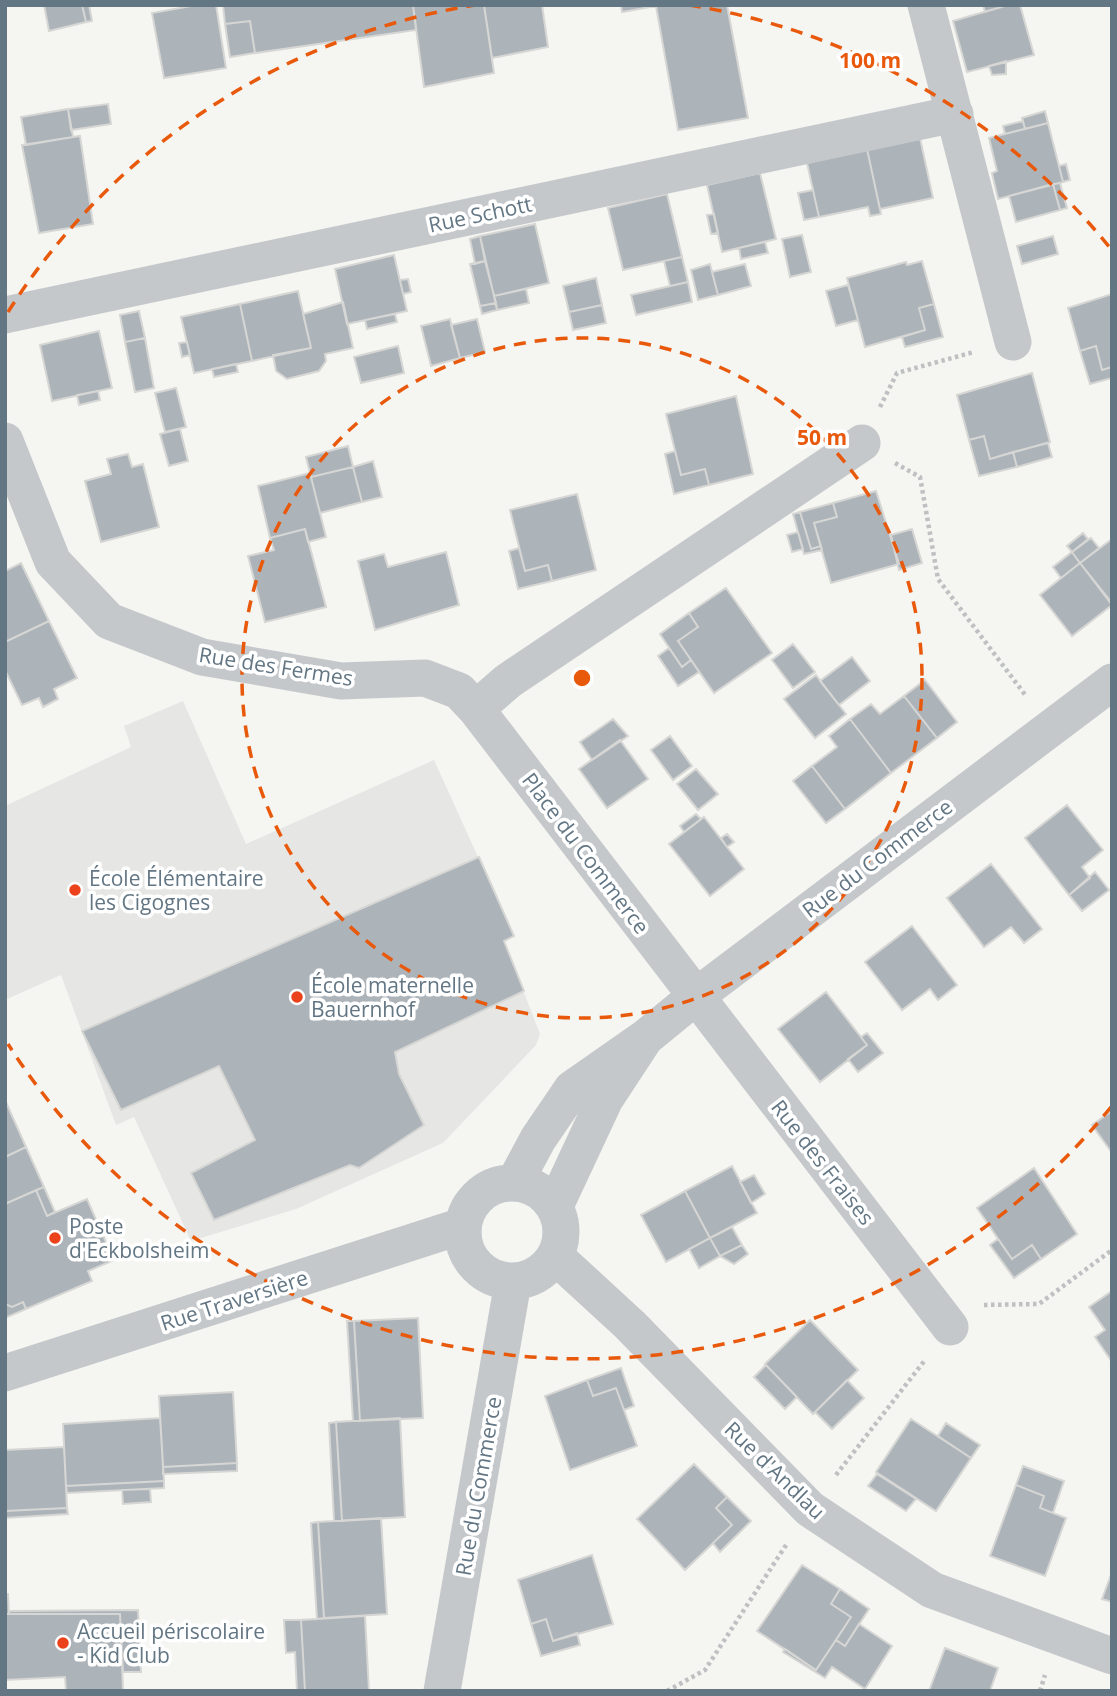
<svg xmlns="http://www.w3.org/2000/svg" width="1117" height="1696" viewBox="0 0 1117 1696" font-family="'Open Sans',sans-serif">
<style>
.built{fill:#e6e7e5}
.building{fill:#acb3b9;stroke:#d6d6d4;stroke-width:2}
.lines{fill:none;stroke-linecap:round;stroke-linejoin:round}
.path{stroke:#bec0c2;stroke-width:4.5;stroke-dasharray:3.5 3.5;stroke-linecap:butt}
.street{stroke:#c5c8cb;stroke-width:37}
.ring{fill:none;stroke:#e8590c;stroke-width:3.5;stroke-dasharray:12 9}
.poi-dot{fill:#eb421b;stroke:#fff;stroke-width:2.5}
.labels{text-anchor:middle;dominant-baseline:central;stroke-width:7;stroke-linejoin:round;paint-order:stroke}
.street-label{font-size:21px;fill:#637684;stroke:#fff}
.poi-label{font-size:21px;fill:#637684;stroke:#fff;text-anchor:start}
.centre{fill:#e8590c;stroke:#fff;stroke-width:3.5}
.ring-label{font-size:21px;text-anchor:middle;font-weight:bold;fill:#e8590c;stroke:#fff;stroke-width:7;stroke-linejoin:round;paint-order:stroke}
</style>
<rect width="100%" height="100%" fill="#f5f5f1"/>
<path class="built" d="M183,701L246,844L434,760L514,936L504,941L540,1034L536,1045L443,1143L296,1209L191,1241L134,1117L116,1125L61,975L5,1000V806L131,747L124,726Z"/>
<path class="building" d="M44,5H82L86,22L49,31Z
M82,5H89L92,21L86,22Z
M197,5H216L226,68L164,78L152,13Z
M223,5H413L416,30L255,53L250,21L225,24Z
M413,5H484L494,73L424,87Z
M484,5H542L548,47L492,58Z
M621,5H656V6L622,12Z
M727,5L748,118L678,130L656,6Z
M983,5H1008L985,12Z
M1008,5H1020L1034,55L967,72L953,21Z
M250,21L255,53L230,57L225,24Z
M1006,61V74L992,75L989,66Z
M108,104L111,124L71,130L68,109Z
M68,109L73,137L26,145L21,117Z
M1045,111L1048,123L1025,129L1022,118Z
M1023,121L1025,129L1005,134L1003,126Z
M1048,123L1063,182L998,199L992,173L997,171L989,138Z
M80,136L93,224L39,233L22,145Z
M920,138L933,198L880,209L867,149Z
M867,149L881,214L870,216L868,207L819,217L807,163Z
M1066,164L1070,180L1063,182L1059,166Z
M760,173L776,239L722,252L707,185Z
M1060,183L1067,208L1060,210L1053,184Z
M1053,184L1060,210L1016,222L1009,196Z
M813,190L819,217L804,220L798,193Z
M667,194L682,257L623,270L608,208Z
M714,214L718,233L711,234L707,215Z
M535,224L549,283L494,296L480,236Z
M802,235L811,272L790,277L782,239Z
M480,236L485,261L475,264L470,239Z
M1053,236L1058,254L1022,264L1017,246Z
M765,242L768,253L741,259L739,248Z
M394,255L407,311L347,324L335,269Z
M682,257L688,282L670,286L664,261Z
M485,261L496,303L480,306L470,264Z
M922,261L934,304L919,308L925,330L865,347L847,278L906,262L907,265Z
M710,264L718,295L698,300L691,270Z
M745,264L751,286L718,295L712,272Z
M596,278L602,305L569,312L563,286Z
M408,279L411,292L403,294L400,280Z
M688,282L692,302L636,315L631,295Z
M848,285L858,320L836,326L826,291Z
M526,289L529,303L497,310L494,296Z
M298,291L311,348L252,361L240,304Z
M1112,294V367L1102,370L1096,346L1080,351L1068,308Z
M343,302L353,348L325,354L326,361L319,371L287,379L276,371L273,355L311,348L303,314Z
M496,303L497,310L482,314L480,306Z
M240,304L252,361L194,373L181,317Z
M934,304L943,337L905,347L902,337L925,330L919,308Z
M602,305L606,323L573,330L569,312Z
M139,311L145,338L125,342L120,315Z
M395,314L397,322L367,329L365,320Z
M450,319L460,358L431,366L421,326Z
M477,319L485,352L460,358L451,325Z
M99,331L112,388L52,401L40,345Z
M145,338L154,388L135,392L125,342Z
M187,342L190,355L182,357L179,343Z
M398,346L404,373L361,383L354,357Z
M1096,346L1102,370L1112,367V378L1090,384L1080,351Z
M236,364L238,372L214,377L212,369Z
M1032,373L1050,442L990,459L984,436L969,440L957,395Z
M176,388L186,427L165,432L155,393Z
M98,391L100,400L79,405L77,395Z
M736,396L753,474L709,485L705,469L681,475L666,414Z
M180,429L188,461L169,466L160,434Z
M984,436L990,459L1013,452L1017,467L979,476L969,440Z
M1048,443L1052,457L1017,467L1013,452Z
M348,446L353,467L311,477L306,457Z
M675,451L681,475L705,469L709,485L674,494L665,454Z
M128,454L132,467L143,464L159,527L101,542L85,481L111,474L107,459Z
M373,461L382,497L362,502L353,467Z
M353,467L362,502L320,513L311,477Z
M310,473L326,537L308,542L305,529L270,538L258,486Z
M876,491L899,564L831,583L814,523L837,517L833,503Z
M577,494L596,570L552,581L548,565L525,571L510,510Z
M833,503L837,517L814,523L821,546L811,549L800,512Z
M800,512L811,549L821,546L822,550L804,554L793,514Z
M305,529L326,607L265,622L248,556L274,550L270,538Z
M912,529L922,563L899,570L891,535Z
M798,532L803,549L792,552L787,535Z
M1083,533L1088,539L1072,552L1067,546Z
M1091,538L1099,548L1080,563L1072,552Z
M1112,539V603L1080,563Z
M519,548L525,571L548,565L552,581L518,589L509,551Z
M446,552L459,605L375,630L358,561L384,554L388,567Z
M1072,552L1080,563L1061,578L1053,567Z
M21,563L49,621L5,642V571Z
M1080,563L1112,605L1072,636L1040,595Z
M726,588L772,653L714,693L678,641L698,627L689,613Z
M689,613L698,627L678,641L691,660L682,667L660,634Z
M49,621L77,678L54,689L58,699L43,707L39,698L22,705L5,670V642Z
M793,644L815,672L793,688L772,660Z
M669,648L682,667L691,660L699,672L678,686L658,656Z
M852,657L870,681L839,705L820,681Z
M816,675L846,714L815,738L784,699Z
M925,680L957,722L937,738L904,696Z
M904,696L937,738L891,773L850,719L871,704L880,714Z
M613,719L628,736L592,760L580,742Z
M850,719L891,773L845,809L812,766L837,747L829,736Z
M670,736L692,766L673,780L651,750Z
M620,740L648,779L607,808L579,769Z
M812,766L845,809L826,823L793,781Z
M696,769L718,794L698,810L677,784Z
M1067,805L1103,850L1082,867L1090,878L1069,895L1025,838Z
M696,814L701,819L684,832L680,826Z
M704,817L744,869L710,896L669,844Z
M727,834L734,842L727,847L721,838Z
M479,857L514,936L504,941L524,991L395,1052L399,1074L424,1125L359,1168L350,1165L214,1220L191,1173L255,1140L219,1066L121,1110L82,1031Z
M991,864L1042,929L1024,943L1011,927L984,947L947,898Z
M1095,872L1109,890L1082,911L1069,895Z
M912,926L957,985L938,1000L930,989L902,1010L865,962Z
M826,992L867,1045L820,1082L778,1029Z
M867,1033L883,1053L858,1072L848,1059L867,1045L861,1037Z
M5,1100L26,1147L5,1157Z
M1112,1111V1153L1092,1125Z
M26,1147L44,1187L5,1204V1157Z
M732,1166L757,1213L710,1238L685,1191Z
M1034,1168L1077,1234L1041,1259L1032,1245L1012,1259L977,1208Z
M754,1175L765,1194L751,1203L740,1182Z
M44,1187L55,1212L47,1216L36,1190Z
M36,1190L47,1216L87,1199L114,1260L88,1271L92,1281L26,1309L23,1302L12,1307L5,1304V1204Z
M685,1191L710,1238L666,1262L641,1215Z
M732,1227L742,1245L720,1256L710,1238Z
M710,1238L720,1256L699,1268L689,1249Z
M998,1239L1012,1259L1032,1245L1041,1259L1014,1278L990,1245Z
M742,1245L748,1254L734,1264L720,1256Z
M1112,1291V1362L1095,1337L1105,1330L1089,1307Z
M23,1302L26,1309L5,1318V1304L12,1307Z
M418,1318L423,1418L360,1421L354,1321Z
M810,1320L858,1370L813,1414L765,1364Z
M347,1321H354L360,1421H353Z
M766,1365L797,1397L785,1409L754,1377Z
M621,1368L634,1406L624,1410L616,1388L593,1396L587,1380Z
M587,1380L593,1396L616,1388L637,1446L570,1470L545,1396Z
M847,1380L864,1398L832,1429L815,1412Z
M233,1392L237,1463L163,1467L159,1396Z
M160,1418L164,1481L66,1486L63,1424Z
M400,1418L405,1517L342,1521L336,1422Z
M911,1419L971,1458L936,1511L876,1472Z
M336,1422L342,1521H334L329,1423Z
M946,1423L980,1445L971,1458L938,1436Z
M64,1447L67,1508L5,1511V1450Z
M237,1463V1471L163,1474V1467Z
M694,1464L727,1497L716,1508L732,1525L685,1570L637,1519Z
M1023,1466L1064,1481L1053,1513L1040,1508L1044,1496L1016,1485Z
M877,1474L916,1499L906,1511L868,1486Z
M164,1481V1488L67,1493L66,1486Z
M1016,1485L1044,1496L1040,1508L1066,1518L1045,1576L990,1556Z
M150,1489L151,1502L123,1504L122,1490Z
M727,1497L751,1521L720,1552L713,1543L732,1525L716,1508Z
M67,1508L68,1514L5,1518V1511Z
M381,1518L387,1614L324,1618L318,1522Z
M318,1522L324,1618L317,1619L311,1523Z
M592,1555L613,1624L553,1641L546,1619L531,1624L518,1580Z
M802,1565L840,1589L831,1604L851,1617L816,1670L757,1631Z
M1112,1572V1602L1102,1599Z
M840,1589L869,1609L845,1646L836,1640L851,1617L831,1604Z
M5,1594H8L9,1614H5Z
M138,1610L141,1672H123L120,1614H9V1611Z
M5,1614H120L123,1691H66L65,1677L5,1680Z
M365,1616L369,1691H305L301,1620Z
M546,1619L553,1641L577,1633L580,1645L541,1656L531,1624Z
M284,1620H301L305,1691H297L295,1652L286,1653Z
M859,1624L892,1646L865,1689L832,1667L825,1678L783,1652L785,1649L816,1670L836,1640L845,1646Z
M945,1648L998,1668L990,1691H929Z"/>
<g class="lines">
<path class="path" d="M880,407L897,373L974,352
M895,463L920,477L938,579L1026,696
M984,1305L1039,1304L1112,1250
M836,1475L925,1360
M667,1691L705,1670L788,1542
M1040,1691L1045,1675"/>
<path class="street" d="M926,5L1013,342
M5,315L955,114
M5,441L53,562L109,621L202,657L341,681L425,678L459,691L476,709L950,1327
M476,709L508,681L862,443
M645,1038L695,997L1112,682
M515,1182L538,1139L572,1089L645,1038L605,1099L555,1206
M463 1232a49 49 0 1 1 98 0a49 49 0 1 1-98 0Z
M556,1257L630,1325L810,1509L932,1590L1112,1656
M5,1373L462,1226
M442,1691L513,1282"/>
</g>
<g class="ring">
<circle cx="582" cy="678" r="340"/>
<path d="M1111 1107A681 681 0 0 1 8 1044M8 312A681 681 0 0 1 475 5M689 5A681 681 0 0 1 1111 249"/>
</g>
<g class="poi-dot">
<circle cx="75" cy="890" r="7"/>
<circle cx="297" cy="997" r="7"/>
<circle cx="55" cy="1238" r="7"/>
<circle cx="63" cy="1643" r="7"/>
</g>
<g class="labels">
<g class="street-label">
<text transform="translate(480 214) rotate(-12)">Rue Schott</text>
<text transform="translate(276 666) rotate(9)">Rue des Fermes</text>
<text transform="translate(586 853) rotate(53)">Place du Commerce</text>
<text transform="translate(877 858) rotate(-37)">Rue du Commerce</text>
<text transform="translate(823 1162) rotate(52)">Rue des Fraises</text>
<text transform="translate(234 1300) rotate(-18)">Rue Traversière</text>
<text transform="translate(775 1470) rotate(44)">Rue d'Andlau</text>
<text transform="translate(478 1486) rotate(-80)">Rue du Commerce</text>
</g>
<g class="poi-label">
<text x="89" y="878">École Élémentaire<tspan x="89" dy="24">les Cigognes</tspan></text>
<text x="311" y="985">École maternelle<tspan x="311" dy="24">Bauernhof</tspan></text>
<text x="69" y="1226">Poste<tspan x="69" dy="24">d'Eckbolsheim</tspan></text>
<text x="77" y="1631">Accueil périscolaire<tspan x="77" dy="24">- Kid Club</tspan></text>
</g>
</g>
<circle cx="582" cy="678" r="10" class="centre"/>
<g class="ring-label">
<text x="870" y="68">100 m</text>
<text x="822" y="445">50 m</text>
</g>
<rect width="1117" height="1696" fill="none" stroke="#637684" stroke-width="14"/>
</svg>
